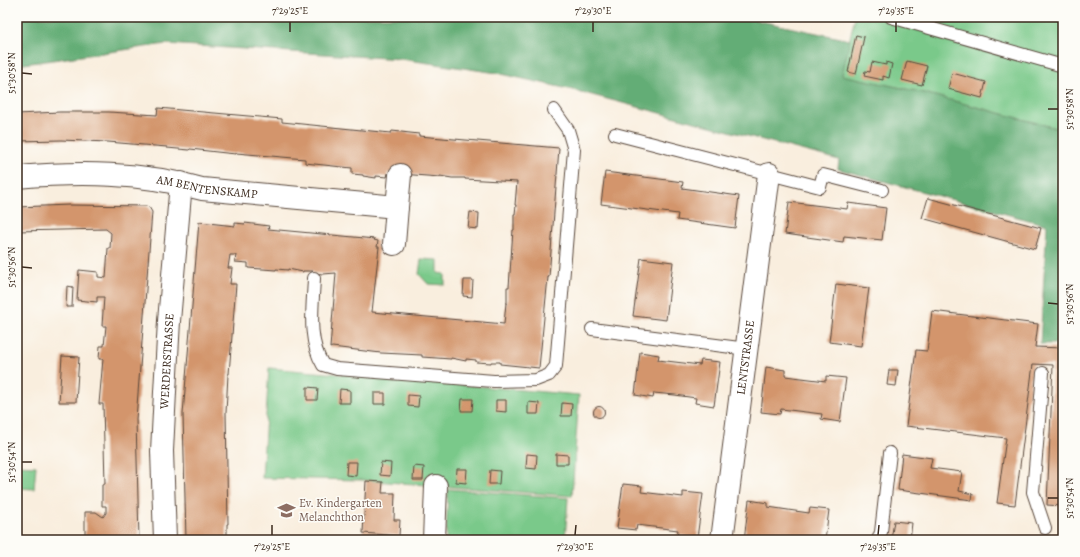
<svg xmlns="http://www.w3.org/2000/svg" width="1080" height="557" viewBox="0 0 1080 557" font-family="Alegreya,serif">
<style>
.green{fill:#7ac98a;stroke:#5a7a54}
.forest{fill:#63ad76;stroke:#4f6c4a}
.building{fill:#d3956c}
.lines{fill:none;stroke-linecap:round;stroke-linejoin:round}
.service-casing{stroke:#58473b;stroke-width:14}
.minor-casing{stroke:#58473b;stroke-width:24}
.service{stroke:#fff;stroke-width:12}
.minor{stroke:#fff;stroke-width:22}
.ticks{fill:none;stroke:#3b2a1e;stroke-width:1.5}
.labels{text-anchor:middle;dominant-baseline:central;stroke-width:3;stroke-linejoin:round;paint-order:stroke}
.street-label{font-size:12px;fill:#3b2a1e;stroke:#fdfcf7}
.education-label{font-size:12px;fill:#785e54;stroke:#fdfcf7;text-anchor:start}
.neatline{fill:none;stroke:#3b2a1e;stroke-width:1.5}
.ticks-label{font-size:10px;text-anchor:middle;fill:#3b2a1e}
</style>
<rect width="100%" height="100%" fill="#fdfcf7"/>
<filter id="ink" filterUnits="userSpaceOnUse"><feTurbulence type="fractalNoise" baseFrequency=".025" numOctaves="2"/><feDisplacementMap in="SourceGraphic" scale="8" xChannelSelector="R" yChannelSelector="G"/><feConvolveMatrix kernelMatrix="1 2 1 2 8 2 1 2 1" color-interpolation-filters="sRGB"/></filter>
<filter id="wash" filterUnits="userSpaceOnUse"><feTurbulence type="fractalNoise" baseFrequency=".012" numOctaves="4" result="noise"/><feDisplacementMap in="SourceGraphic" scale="16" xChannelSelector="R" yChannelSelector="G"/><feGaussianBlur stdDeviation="0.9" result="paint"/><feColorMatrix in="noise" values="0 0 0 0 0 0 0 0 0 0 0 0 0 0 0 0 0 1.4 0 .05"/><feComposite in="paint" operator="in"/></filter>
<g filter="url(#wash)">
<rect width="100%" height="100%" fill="#f9eede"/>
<path class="green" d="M855,17H1063V130L920,92L841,75Z
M421,259L438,260V273L445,274V285L428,284L419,274Z
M269,368L579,395L572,496L361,480L262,478Z
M17,465L36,466L34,489L17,488Z
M448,489L568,498L565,540H446Z"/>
<path class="forest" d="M17,17H642L651,18L652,17H741L850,40L842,75L920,92L1063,130V337L1054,344H1040L1047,225L838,169L839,160L573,90L497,73L401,59L166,44L17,65Z"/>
<g id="blocks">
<path class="building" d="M856,35L864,37L856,74L848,72Z
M907,61L927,66L922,85L902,80Z
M872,62L886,65V62L892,64L889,78L883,76V80L864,76L865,71L870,72Z
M952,73L986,82L982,98L948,89Z
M158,108L282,119V122L391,133L392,131L419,134V136L559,148L549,277H548L539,368L500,364V362H491V363L476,362V360L466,359V361L451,358V359L422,357V355L381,353L332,347L330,348L336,273L323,274L312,273L313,271H303V272L288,269V270L276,269V270L248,268V263L235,262L236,255H230L228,268H232L230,284H236L229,374H228L226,413L228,524H227V540H186L183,414L199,222L235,226V223L245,224V223L269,226L268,229L375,239L374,240L378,241L377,247H379L372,312L504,324L506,303H507V287H509L513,230H514V214H515L516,205H515L517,182L465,179V178H452L440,176V177L388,173L387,177L376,176V178L363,176V175L352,174V168L305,163V159L236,153V154L226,153L190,149L189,150L167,148V147L108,142L61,140L17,141V114L60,112H109L157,115Z
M605,172L683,182L682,188L739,196L735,228L677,220L678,214L601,204Z
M928,198L1041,228L1035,249L922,218Z
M789,202L847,209L848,203L886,208L882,240L844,236L843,242L785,234Z
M70,205L146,206L149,207L152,212L136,419L139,540H107V538L103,534L97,539L85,540V512H96L103,517L106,513V506H102V485L105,484L103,404H99L103,359H99L100,346H104L106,326H102L104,297H97V302L77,300L79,270L98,272V277L106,278L108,248H110L111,233L106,229L17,231V207Z
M470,212L479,213L478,229L468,228Z
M641,258L673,262L666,320L633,316Z
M464,280H473L472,297L463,296Z
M836,284L869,288L861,346L829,342Z
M67,286L73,287L72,307H66Z
M932,311L1038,324L1035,347L1063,348V506L1047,505L1053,365L1033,364L1015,505L997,503L1006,438L906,426L916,350L927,351Z
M640,352L659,355L658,360L700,365L701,360L720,362L714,406L695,403L696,398L675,395L654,393L653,398L635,395Z
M62,356L79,357L76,402H59Z
M766,367L785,370V376L826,381V376L846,378L840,422L821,419L822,414L781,409L780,414L761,412Z
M889,370H898L896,386L887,385Z
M307,387L318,388L317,400H307Z
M340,389L350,390V403H339Z
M374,393H385V404H374Z
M408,395L419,396L418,407L408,406Z
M462,399H473L472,411H461Z
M496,400H506V412L496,411Z
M528,402L539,403L538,414H528Z
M562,403L572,404L571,416H561Z
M593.5 412a5.5 5.5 0 1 1 11 0a5.5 5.5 0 1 1-11 0Z
M527,454L537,455L536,469L526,468Z
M556,454L568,455V464H556Z
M902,454L932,458L930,468L962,472L959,491L973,494L972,500L898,490Z
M347,462H357L356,476L346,475Z
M381,462L391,463L390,476L380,475Z
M414,466L424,467L423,480H413Z
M457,469H467L466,483L456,482Z
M490,470L500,471L499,484H489Z
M366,481L383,482L382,493H395L394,520H400L399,536L363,533Z
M623,484L642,486L641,492L683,497V492L703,494L697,538L677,535L678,530L637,525L636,530L617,528Z
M749,500L768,503V507L788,510L809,513L810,508L829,510L825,540H744Z
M894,521L912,523L910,540H891Z"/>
</g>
</g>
<g filter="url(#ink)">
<use href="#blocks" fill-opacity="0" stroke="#58473b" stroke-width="1"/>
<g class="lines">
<defs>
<path id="service" d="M891,17L1063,66
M615,134L820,187L823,175L882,190
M314,278C313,307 307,339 323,365L337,369L494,381L536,380L549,375L556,366L574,150L568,130L554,110
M592,329L747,349
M1043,373L1033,492L1045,528
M878,540L881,532L890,453"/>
<g id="minor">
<path id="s1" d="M17,177C79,172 142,172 202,189L397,207L394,244"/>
<path d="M397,207L400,175"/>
<path id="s2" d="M165,540L162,451L165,392L169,321L181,183"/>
<path d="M434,540L436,486"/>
<path id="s3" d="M722,540L769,174"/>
</g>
</defs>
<use href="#service" class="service-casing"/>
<use href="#minor" class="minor-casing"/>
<use href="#service" class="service"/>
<use href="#minor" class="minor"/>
</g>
</g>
<path class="ticks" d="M290,32V22M593,32V22M896,32V22M22,73L32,74M1048,109H1058M22,267L32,268M1048,303L1058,304M22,462H32M1048,498H1058M272,535V525M575,535L576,525M878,535L879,525"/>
<defs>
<symbol id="school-bare" viewBox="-9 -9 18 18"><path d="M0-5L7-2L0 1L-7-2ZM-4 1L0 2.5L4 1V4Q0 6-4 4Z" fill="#8d6e63" stroke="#fdfcf7" stroke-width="2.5" paint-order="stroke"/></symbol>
</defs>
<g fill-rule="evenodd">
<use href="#school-bare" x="274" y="498" width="25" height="25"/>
</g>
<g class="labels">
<g class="street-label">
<text stroke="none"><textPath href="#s1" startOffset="191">AM BENTENSKAMP</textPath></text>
<text stroke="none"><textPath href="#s3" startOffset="184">LENTSTRASSE</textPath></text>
<text stroke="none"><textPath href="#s2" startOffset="179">WERDERSTRASSE</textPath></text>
</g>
<g class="education-label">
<text x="299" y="503">Ev. Kindergarten<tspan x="299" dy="14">Melanchthon</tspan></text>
</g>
</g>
<rect width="1080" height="557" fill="none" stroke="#fdfcf7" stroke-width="44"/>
<rect x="22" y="22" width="1036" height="513" class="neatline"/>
<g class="ticks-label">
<text x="290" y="14">7°29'25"E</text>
<text x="593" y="14">7°29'30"E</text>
<text x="896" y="14">7°29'35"E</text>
<text transform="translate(11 73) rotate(-90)" y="4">51°30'58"N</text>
<text transform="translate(1069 109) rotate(-90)" y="4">51°30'58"N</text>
<text transform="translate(11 267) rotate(-90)" y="4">51°30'56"N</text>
<text transform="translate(1069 304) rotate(-90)" y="4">51°30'56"N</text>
<text transform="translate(11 462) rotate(-90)" y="4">51°30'54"N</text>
<text transform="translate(1069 498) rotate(-90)" y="4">51°30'54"N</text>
<text x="272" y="550">7°29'25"E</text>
<text x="575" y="550">7°29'30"E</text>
<text x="878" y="550">7°29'35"E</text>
</g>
</svg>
